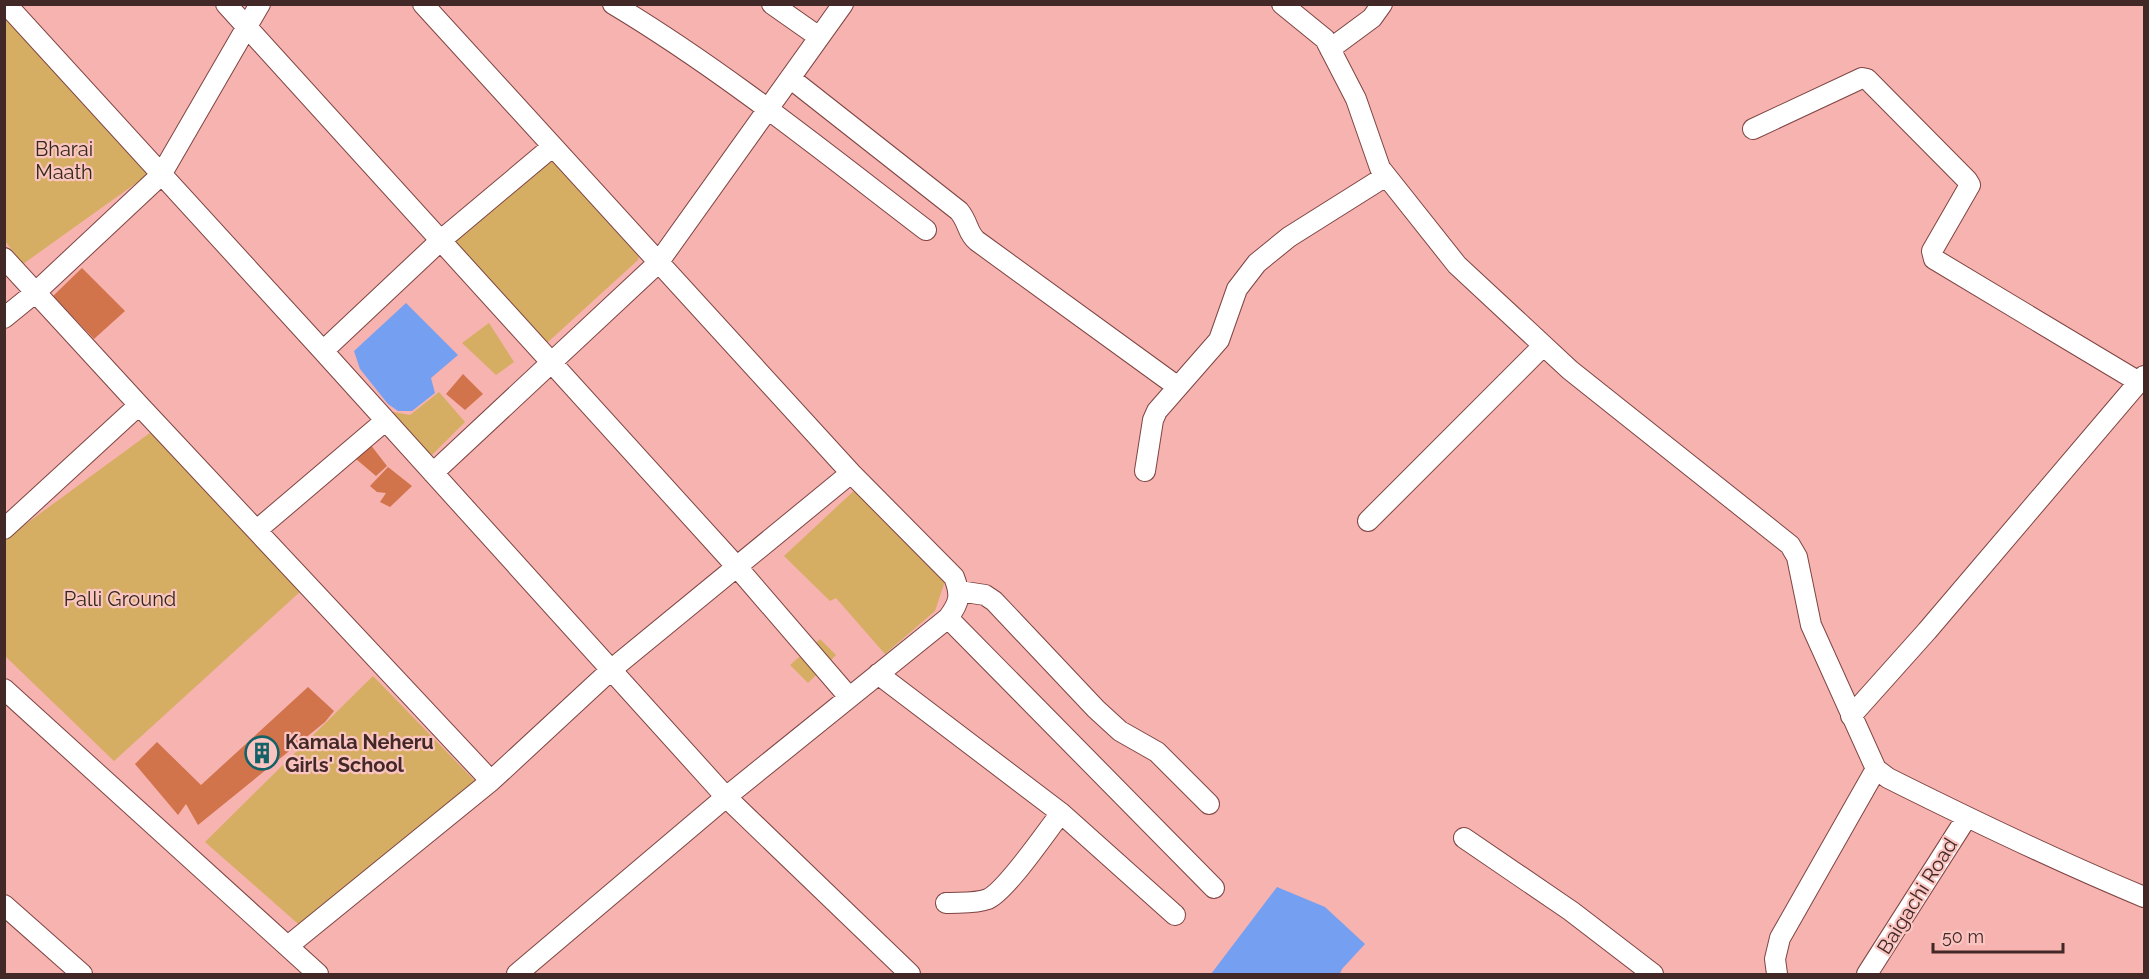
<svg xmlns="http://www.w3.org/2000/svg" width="2149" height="979" viewBox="0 0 2149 979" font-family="Raleway,sans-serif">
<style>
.green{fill:#d5ae63}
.water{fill:#75a0f2}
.building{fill:#d1734b}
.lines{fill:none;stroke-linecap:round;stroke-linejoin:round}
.minor-casing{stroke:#7e4543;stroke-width:22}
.minor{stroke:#fff;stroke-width:20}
.labels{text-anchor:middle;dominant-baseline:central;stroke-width:4.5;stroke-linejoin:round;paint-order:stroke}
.park-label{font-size:20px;fill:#312817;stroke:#fac4c0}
.poi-label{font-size:20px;font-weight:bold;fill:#422827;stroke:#fac4c0;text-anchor:start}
.street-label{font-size:20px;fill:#422827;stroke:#fac4c0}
</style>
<rect width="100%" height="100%" fill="#f6b3af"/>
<path class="green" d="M4,10L145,158L146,176L23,264L5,241Z
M554,152L640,247L638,260L537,352L443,241Z
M489,323L514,362L496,375L462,343Z
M439,392L465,422L429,458L392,415L393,412L410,415Z
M158,427L302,590L114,761L5,656L4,540Z
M858,487L945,581L935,611L885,654L836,598L830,601L784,556Z
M820,639L836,655L808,683L790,665Z
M373,676L475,781L304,929L205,842Z"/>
<path class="water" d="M406,303L458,355L431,378L435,393L412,411H398L388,404L360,369L354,351Z
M1277,887L1325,907L1365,944L1342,969L1340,974H1211Z"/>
<path class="building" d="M82,268L125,311L94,339L53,296Z
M463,374L483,394L465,410L446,394Z
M370,444L387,466L376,476L356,459Z
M388,467L412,486L390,507L380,502L386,493L377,492L370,486Z
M308,687L334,711L325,722L198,825L186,804L178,815L135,764L157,742L201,785Z"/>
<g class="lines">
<defs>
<path id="minor" d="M6,4L323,351L726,797L910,974
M226,4L737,567L849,697
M423,4L851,473L954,577C961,595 960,602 948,618L726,797L517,974
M613,4C723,70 824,152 926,230
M772,4L819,37
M1282,4L1325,39L1356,99L1380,168L1457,265L1570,370L1790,545L1797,557L1811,625L1876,769L1888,778C1972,820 2057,861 2144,897
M1330,49L1372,18L1382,4
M790,78L959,211C969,223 967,233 977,241L1178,387
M1753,129L1862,78L1867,79L1967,180L1970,185L1932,251L1934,259L2139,382
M4,258L139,405L491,781
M4,318L36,292L161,175L260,4
M323,351L440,241L552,147
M1145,471L1153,420L1157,411L1219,340L1237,289L1257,263L1289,237L1386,176
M433,473L658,263L843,4
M1368,521L1543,346
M4,529L139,405
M257,530L385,421
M959,591L985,595L994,601L1096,709L1120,731L1157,752L1209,804
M948,618L1214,888
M878,674L1061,813L1175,915
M4,689L318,974
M1851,716L1927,631L2144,376
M1464,838L1571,911L1653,974
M946,903C959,902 975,904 988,899C1007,890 1046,832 1061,813
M4,905L82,974
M288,946L491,781L612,669L851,473
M1777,974L1775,959L1780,938L1876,769
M1867,974L1967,817"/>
</defs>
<use href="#minor" class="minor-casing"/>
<use href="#minor" class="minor"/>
</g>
<defs>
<symbol id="building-ring" viewBox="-11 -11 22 22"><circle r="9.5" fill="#fac4c0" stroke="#126268" stroke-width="1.5"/><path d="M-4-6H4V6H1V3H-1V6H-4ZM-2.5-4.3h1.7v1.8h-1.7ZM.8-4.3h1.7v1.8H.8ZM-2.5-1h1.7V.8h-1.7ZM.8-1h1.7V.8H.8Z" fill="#126268"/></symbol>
</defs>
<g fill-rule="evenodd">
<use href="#building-ring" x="243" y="734" width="38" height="38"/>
</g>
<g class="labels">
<g class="park-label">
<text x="64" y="149">Bharai<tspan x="64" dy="23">Maath</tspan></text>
<text x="120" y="599">Palli Ground</text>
</g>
<g class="poi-label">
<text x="285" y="742">Kamala Neheru<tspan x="285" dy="23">Girls' School</tspan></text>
</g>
<g class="street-label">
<text transform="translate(1917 896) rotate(-58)">Baigachi Road</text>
</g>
</g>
<rect width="2149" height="979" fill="none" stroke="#422827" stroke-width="12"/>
<path d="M1933 943v9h130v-9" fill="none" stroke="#422827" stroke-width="3"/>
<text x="1942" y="943" font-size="18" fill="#422827" stroke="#fac4c0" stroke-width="4.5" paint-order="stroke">50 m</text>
</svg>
